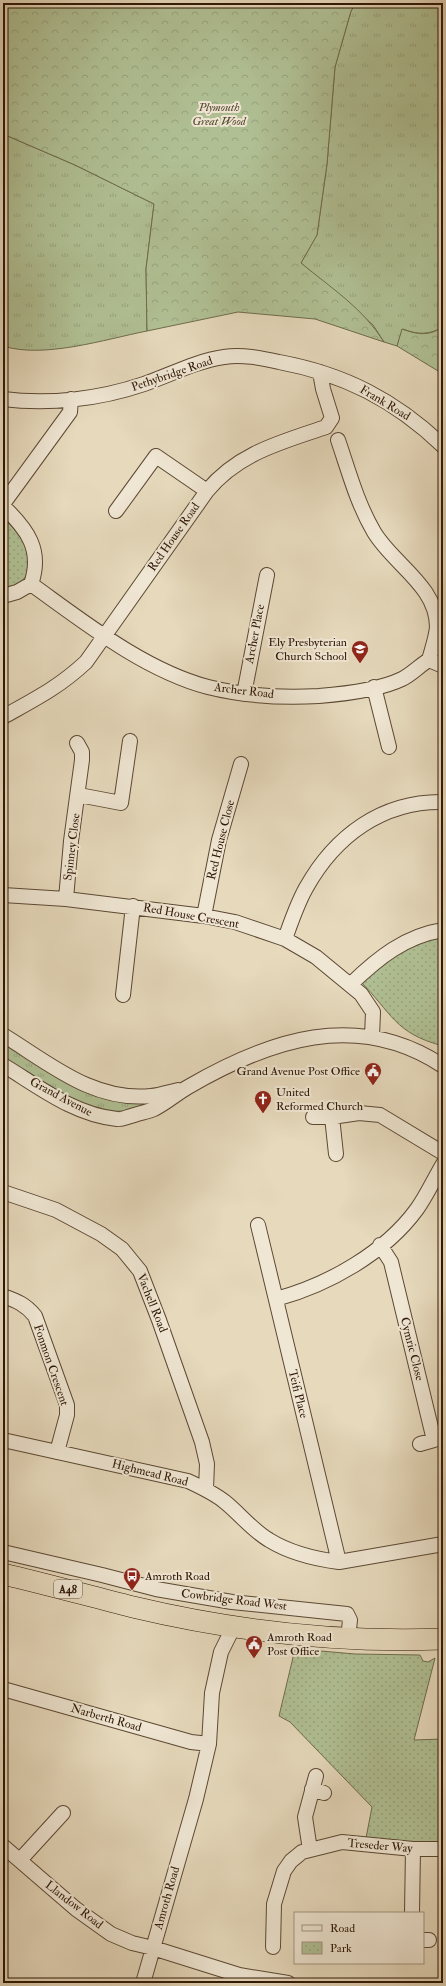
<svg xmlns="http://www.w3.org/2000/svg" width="446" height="1986" viewBox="0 0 446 1986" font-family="'IM FELL Double Pica',serif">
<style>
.grass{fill:url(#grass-tufts);stroke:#6f6c4c}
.forest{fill:url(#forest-crowns);stroke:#6f6c4c}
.park{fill:url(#park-dots);stroke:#6f6c4c}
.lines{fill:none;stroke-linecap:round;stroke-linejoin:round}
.minor-casing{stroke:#5c4833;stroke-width:16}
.highway-casing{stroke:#2e1705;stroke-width:22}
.minor{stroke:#efe6d3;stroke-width:14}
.highway{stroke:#e6d9bc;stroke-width:21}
.labels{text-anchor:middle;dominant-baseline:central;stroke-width:4;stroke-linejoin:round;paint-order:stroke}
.shield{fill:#efe6d3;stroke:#685543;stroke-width:1}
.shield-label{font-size:11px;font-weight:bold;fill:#2e1705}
.park-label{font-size:12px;font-style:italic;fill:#554a30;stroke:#efe6d3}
.street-label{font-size:12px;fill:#2e1705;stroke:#efe6d3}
.poi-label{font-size:12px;fill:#2e1705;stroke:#efe6d3;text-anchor:start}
</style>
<defs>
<pattern id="grass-tufts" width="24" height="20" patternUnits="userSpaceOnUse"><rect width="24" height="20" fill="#b0c094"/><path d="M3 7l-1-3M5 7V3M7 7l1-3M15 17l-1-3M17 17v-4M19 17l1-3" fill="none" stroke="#98a47e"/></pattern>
<pattern id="forest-crowns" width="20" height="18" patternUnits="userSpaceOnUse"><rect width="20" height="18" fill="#b0c094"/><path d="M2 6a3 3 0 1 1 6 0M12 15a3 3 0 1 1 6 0" fill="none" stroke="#98a47e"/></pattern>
<pattern id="park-dots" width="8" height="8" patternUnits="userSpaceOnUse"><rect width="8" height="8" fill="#b0c094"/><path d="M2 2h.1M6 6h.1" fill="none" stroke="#98a47e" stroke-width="1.8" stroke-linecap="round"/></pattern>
</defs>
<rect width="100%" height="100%" fill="#e6d9bc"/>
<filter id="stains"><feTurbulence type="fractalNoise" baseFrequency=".005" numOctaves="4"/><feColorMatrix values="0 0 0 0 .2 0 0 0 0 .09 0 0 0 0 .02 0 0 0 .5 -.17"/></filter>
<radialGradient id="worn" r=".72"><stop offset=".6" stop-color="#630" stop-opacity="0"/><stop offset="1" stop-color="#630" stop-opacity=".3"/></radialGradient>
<path class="grass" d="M356,3H443V327C429,335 418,335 403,329L397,346L384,342L373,325L301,263L317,235L327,164L335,67L351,11Z
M3,134L75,165L154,204L146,269L147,331C106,339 44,359 3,346Z
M3,1044L52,1071L158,1099C144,1106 126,1113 110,1111C76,1108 31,1077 3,1058Z"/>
<path class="forest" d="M3,3H356L351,11L335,67L327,164L317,235L301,263C331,288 363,308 384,342L315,319L238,312L147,331L146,269L154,204L75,165L3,134Z
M443,327V374L397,346L402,329C418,335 429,336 443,327Z"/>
<path class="park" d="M3,518C18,531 36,554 27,574C24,582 12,587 5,590H3Z
M443,934V1046C394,1033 392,1013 360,981L396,951Z
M295,1649L304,1650L309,1655H315L321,1651L355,1654L420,1655L423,1661L428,1662L435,1658L414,1740L443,1739V1842H413L366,1838L372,1807L290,1722L279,1716Z"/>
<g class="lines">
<defs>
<path id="minor" d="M3,399C49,405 100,399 144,384C170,375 196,361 224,357C242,354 261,358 279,362C344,374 395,400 443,446
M338,440C349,472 357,503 374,532C393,564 437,586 437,627C436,638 432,649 429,660
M3,504L70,412L71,399
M3,506C27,529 43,550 31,584L17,592L3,596
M116,511L156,456L207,491
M31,584C84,622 144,670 208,687C244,696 283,698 319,696C344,694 379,690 402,679C412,674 420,665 429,660
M429,660L443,666
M374,687L389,747
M244,694L267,575
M3,717C35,699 58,688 86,662L207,491C238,453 282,442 326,427L332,418L323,389L320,372
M79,795L121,803L130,741
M3,895L66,899L204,916L235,922L285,939L316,957L361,994L373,1012L372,1037
M66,899L71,841L82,760V752L77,743
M204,916L219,840L241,764
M285,939C291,922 297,904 306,888C335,836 382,801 443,802
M351,984C378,958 405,936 443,930
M123,995L133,906
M3,1035C49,1063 93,1102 151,1096C160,1095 169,1092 178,1090
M3,1065C38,1086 74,1115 117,1119C121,1120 127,1117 131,1116C139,1113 147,1112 154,1109C166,1103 176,1094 188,1087C269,1040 357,1009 443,1066
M313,1117H332
M336,1154L332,1117L359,1113L380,1115L443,1153
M3,1192L56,1210L101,1234L122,1249L140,1271L159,1320L202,1442L207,1464L206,1489
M258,1225L339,1562
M380,1245L391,1262L434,1440L420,1444
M3,1296C17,1301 25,1304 35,1316L67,1405V1415L57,1452
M276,1299C328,1285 385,1253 417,1209C427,1195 434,1179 443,1164
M3,1440L188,1481C201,1487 214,1493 225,1502C240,1514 252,1530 269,1540C290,1553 315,1559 339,1562L443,1544
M3,1552L102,1575L156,1589L232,1602L347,1614L350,1620L348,1639
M3,1689L191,1742L209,1744
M312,1789L324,1793
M3,1846L76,1909L111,1934L132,1943L153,1948L239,1975L288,1983
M310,1850L305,1817L316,1776
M20,1860L63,1813
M412,1913L413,1849
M423,1940H429
M273,1947L274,1904L284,1871L291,1861L302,1852L342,1842L413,1849H443
M143,1983L196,1799L209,1744L212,1693L221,1652L230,1634L231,1626"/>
<path id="highway" d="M3,1574C46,1584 89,1596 133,1607C234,1631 339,1643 443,1639"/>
</defs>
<use href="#minor" class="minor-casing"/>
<use href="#highway" class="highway-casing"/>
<use href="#minor" class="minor"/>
<use href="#highway" class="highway"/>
</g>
<defs>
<symbol id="school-pin" viewBox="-11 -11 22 30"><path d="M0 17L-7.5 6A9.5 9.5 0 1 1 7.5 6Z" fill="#8f2418" stroke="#efe6d3"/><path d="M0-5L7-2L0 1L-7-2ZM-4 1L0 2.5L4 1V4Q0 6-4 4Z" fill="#fff"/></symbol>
<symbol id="civic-pin" viewBox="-11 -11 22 30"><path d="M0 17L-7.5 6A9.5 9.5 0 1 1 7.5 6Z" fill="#8f2418" stroke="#efe6d3"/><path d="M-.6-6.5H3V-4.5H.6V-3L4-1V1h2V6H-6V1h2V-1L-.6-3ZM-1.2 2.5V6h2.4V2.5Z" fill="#fff"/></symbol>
<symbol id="church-pin" viewBox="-11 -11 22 30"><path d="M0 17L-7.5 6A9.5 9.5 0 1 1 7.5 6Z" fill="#8f2418" stroke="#efe6d3"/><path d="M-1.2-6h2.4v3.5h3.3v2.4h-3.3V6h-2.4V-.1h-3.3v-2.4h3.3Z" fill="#fff"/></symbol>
<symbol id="bus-pin" viewBox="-11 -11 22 30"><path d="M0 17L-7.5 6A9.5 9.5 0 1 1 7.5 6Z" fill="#8f2418" stroke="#efe6d3"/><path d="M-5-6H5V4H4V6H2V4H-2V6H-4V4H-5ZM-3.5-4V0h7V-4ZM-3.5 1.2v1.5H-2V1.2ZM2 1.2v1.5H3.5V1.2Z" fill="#fff"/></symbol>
</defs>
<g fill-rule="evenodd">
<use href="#school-pin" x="350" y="639" width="20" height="27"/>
<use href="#civic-pin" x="363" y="1061" width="20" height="27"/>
<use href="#church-pin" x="253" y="1089" width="20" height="27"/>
<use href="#bus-pin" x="122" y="1566" width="20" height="27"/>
<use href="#civic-pin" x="244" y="1634" width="20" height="27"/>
</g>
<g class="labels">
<rect class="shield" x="54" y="1580" width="28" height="18" rx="3"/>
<g class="shield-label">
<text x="68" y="1589">A48</text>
</g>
<g class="park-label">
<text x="219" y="107">Plymouth<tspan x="219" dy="14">Great Wood</tspan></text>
</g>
<g class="street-label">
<text transform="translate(172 374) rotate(-19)">Pethybridge Road</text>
<text transform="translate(385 403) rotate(31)">Frank Road</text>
<text transform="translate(174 537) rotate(-55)">Red House Road</text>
<text transform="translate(255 634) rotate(-79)">Archer Place</text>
<text transform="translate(244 691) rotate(7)">Archer Road</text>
<text transform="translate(221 840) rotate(-76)">Red House Close</text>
<text transform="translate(72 847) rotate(-83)">Spinney Close</text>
<text transform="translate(191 916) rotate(10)">Red House Crescent</text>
<text transform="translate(61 1097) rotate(28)">Grand Avenue</text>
<text transform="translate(152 1303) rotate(68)">Vachell Road</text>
<text transform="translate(412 1349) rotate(76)">Cymric Close</text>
<text transform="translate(51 1365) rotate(71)">Fonmon Crescent</text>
<text transform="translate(298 1394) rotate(76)">Teifi Place</text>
<text transform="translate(150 1473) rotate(14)">Highmead Road</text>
<text transform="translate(234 1600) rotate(7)">Cowbridge Road West</text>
<text transform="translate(106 1718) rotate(16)">Narberth Road</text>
<text transform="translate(380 1846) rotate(5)">Treseder Way</text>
<text transform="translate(167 1898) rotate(-74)">Amroth Road</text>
<text transform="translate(74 1905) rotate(38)">Llandow Road</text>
</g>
<g class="poi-label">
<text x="347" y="642" text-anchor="end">Ely Presbyterian<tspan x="347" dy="14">Church School</tspan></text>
<text x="360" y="1071" text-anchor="end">Grand Avenue Post Office</text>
<text x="276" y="1092">United<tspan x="276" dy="14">Reformed Church</tspan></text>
<text x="145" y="1576">Amroth Road</text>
<text x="267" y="1637">Amroth Road<tspan x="267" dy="14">Post Office</tspan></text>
</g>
</g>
<rect width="446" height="1986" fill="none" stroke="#e6d9bc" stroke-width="16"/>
<rect x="4" y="4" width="438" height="1978" fill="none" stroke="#2e1705" stroke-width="2"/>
<rect x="8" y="8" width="430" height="1970" fill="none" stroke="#2e1705"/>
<rect x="294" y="1912" width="130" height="52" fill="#efe6d3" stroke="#a29381"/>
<rect x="302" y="1925" width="20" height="6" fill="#efe6d3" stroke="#a29381"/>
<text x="330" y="1932" font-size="12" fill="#2e1705">Road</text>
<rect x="302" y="1942" width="20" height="12" fill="url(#park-dots)" stroke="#a29381"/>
<text x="330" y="1952" font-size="12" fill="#2e1705">Park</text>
<rect width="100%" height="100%" filter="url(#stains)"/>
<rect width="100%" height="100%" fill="url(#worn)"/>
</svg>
